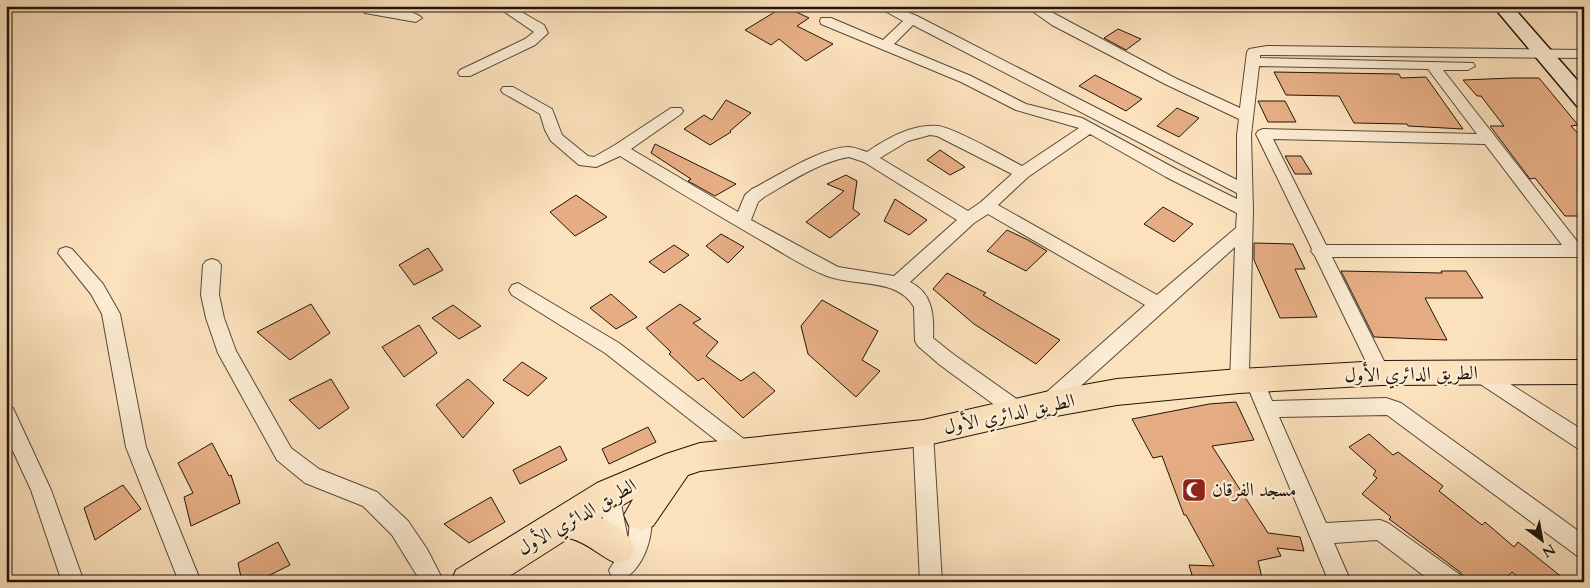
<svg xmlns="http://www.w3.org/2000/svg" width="1590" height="588" viewBox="0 0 1590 588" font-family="Cardo,Amiri,serif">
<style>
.building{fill:#e6ad84;stroke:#20150b}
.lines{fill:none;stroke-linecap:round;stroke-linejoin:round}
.street-casing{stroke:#574837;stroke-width:2}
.secondary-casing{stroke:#20150b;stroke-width:3}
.primary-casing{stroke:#20150b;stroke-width:2}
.street{fill:#fcecd3;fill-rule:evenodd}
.secondary{fill:#fcecd3;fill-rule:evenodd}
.primary{fill:#fbe1bc;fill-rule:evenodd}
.labels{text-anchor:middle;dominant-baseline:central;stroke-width:4.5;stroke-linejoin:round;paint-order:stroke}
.street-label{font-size:19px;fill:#20150b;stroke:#fcecd3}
.poi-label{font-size:19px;fill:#20150b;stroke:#fcecd3;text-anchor:start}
</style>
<rect width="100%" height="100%" fill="#fbe1bc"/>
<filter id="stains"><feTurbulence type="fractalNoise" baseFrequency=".004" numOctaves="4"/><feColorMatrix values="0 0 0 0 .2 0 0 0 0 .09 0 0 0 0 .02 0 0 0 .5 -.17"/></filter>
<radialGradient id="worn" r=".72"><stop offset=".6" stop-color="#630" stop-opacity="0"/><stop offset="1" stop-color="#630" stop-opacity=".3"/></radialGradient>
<path class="building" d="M778,10H792L809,18L797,26L833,44L806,61L779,39L771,45L745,30Z
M1118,29L1141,39L1126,50L1104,38Z
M1274,72L1399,74L1401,78L1426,77L1463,129L1408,126L1407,124L1354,123L1339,96L1286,95Z
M1095,75L1142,99L1126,111L1079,86Z
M1512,78H1539L1578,125L1571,126L1584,140V216H1565L1535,178L1530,179L1490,126H1504L1481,96H1477L1463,80Z
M726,100L751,113L730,131L731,132L710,145L684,129L704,115L712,120Z
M1258,101H1285L1296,122H1268Z
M1177,108L1199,118L1179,137L1157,126Z
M655,144L736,184L715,196L688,181L691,179L651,153Z
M940,150L965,167L950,175L927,160Z
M1285,156H1301L1312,174H1295Z
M846,175L857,181L853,209L860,214L830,238L806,222L844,191L827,184Z
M576,195L607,217L575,236L550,212Z
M895,199L927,220L909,235L884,221Z
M1163,207L1193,224L1174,242L1144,224Z
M1007,230L1028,240L1047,251L1026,271L987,251Z
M721,234L744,247L728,263L706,246Z
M1254,243L1293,244L1305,269H1295L1317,317L1280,318L1254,260Z
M674,245L689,255L664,273L649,262Z
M428,248L443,270L414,285L399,265Z
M1341,271L1442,273L1441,271H1466L1483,298H1425L1447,340L1374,337Z
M947,273L986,293L983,295L1060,340L1036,364L974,324L933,289Z
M611,294L637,317L616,329L590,308Z
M822,300L878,331L862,360L880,371L856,397L808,354L801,326Z
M311,304L330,333L290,360L257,332Z
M680,304L701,319L693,323L718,342L706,356L741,381L754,372L775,391L743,418L703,378L698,381L669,354L671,352L646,328Z
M453,305L481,326L459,339L432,318Z
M419,325L437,353L404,377L382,347Z
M522,362L547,378L528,396L503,380Z
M331,379L349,408L319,429L289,400Z
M468,379L494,403L463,438L436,405Z
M1236,402L1254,440L1212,446L1268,533L1300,537L1304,551L1277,548L1281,556L1258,561L1263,582H1194L1189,565L1214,566L1186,515H1184L1162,456L1153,458L1132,419L1209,404Z
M648,427L656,442L609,464L602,449Z
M1369,434L1393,455L1398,452L1443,486L1439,491L1482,525L1485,522L1514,547L1518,542L1568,582H1524L1512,572L1502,582H1466L1460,572L1389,519L1391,517L1362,494L1377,478L1373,475L1376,471L1349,447Z
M212,443L229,476L231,475L240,503L191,526L184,497L193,493L178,463Z
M560,446L567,460L520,484L513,470Z
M123,485L141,509L95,540L84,508Z
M491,497L505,522L469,543L444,524Z
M278,542L290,565L256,582H242L238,563Z"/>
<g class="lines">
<defs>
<path id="street" d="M357,6C369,6 415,9 422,18L416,22L365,13Z
M496,6H511L544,25L548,33L535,45L470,76H460L458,73L460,70L525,39L534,32Z
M876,6H893L917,16L1237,180V135L1239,119L1165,84L1052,25L1025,6H1040L1175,78L1240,108L1247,52L1249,49L1267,46L1584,50V58L1260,55V58L1473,63L1475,66L1468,70H1443L1580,245H1584V257H1332L1390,373L1388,378L1381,381L1374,378L1315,256L1311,251L1312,249L1256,134L1258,131L1263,129L1477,134L1428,69L1259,66L1251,135L1253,210L1249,374L1254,372L1261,374L1272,401L1386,398L1401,403L1584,535V558L1576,555L1387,415L1279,417L1326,523L1380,520L1388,523L1459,574L1462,582H1432L1377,540L1334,543L1351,582H1329L1247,385L1239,389L1232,387L1230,381L1235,247L1053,411L1046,413L1039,411L1036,405L1039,399L1145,305L988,214L974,223L910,282C933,293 934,316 933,338L953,354L1025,405L1028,411L1025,417L1018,419L1011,417L940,365L918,346L915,341L914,307C897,277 855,287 827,276C803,267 780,251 757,238C711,211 665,184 620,156L596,167L579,165L551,141L545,130L540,114L503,93L501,90L503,87H513L552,109L562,135L588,156L594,157L615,145L671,108H681L683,111L681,114L631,149L738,212L745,195L752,189C776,177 822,147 848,147C854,147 861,150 867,152C888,138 912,124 938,126C955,128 1005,157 1022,166L1079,128L1016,110L961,82L821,24L820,21L821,18H831L883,40L903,21ZM913,25L1237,193V199L1176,169L1082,118L1026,104L971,76L894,44ZM1090,134L1166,177L1237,213L1236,228L1157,295L998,205L1028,177ZM930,135L937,136L1012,174L981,202L968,211L880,158L908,141ZM1273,139L1485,144L1562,245H1326ZM849,157L864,162L957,220L894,276L838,267L751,220L758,202L764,197C790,182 819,162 849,157Z
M66,247L72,249L103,284L120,314L146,447L201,582H179L126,447L102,314L91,294L58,253L60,249Z
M212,259L218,261L221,265L219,295L224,318L236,351L291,448L319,469L377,492L408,521L427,549L444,582H421L392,535L363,506L305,483L277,460L218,353L206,318L201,295L203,265L206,261Z
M518,283L619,343L753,446L756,452L753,458L746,461L739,458L605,353L512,295L509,290L512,285Z
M1478,365L1485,368L1584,431V451L1577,448L1471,378L1469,373L1471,368Z
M6,406L13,408L51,490L84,582H62L31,490L6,436Z
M923,424L930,427L933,433L942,582H920L913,433L916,427Z
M609,485L616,487L619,494L628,539C631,526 627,512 633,500L640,497L647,500C659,525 646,570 620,581L612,578L609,570L618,556L610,553L607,546L599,494L602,487Z"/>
<path id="secondary" d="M1493,6H1512L1584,88V107L1577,106Z"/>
<path id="primary" d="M1584,360V384L1381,385L1239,393L1117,405L1045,418L923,446L700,471L688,475L653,526L641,530L629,526L624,515L633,499L601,518C617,524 628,532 635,548L630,559L618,564C600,557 589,543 569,538L500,582H451L456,570L597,483L666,454L700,443L923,420L1045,392L1117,379L1239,369L1381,361Z"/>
</defs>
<use href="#street" class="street-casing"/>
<use href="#secondary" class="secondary-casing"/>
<use href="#primary" class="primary-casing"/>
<use href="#street" class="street"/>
<use href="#secondary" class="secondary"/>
<use href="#primary" class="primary"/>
</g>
<defs>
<symbol id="mosque-square" viewBox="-11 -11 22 22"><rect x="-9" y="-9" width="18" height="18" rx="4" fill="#8f2418" stroke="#fcecd3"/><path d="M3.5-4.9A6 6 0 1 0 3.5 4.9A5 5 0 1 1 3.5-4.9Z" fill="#fff"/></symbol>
</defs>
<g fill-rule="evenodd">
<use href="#mosque-square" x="1180" y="476" width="28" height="28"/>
</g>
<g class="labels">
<g class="street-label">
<text transform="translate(1411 374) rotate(-1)">الطريق الدائري الأول</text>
<text transform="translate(1009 414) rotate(-12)">الطريق الدائري الأول</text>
<text transform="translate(577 517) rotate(-30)">الطريق الدائري الأول</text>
</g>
<g class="poi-label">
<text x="1212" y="490">مسجد الفرقان</text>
</g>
</g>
<rect width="1590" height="588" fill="none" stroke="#fbe1bc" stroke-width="25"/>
<rect x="8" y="8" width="1575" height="573" fill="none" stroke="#20150b" stroke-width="2.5"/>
<rect x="12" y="12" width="1565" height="563" fill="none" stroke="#20150b"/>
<g transform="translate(1542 540) rotate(148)" stroke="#fcecd3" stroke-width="4" paint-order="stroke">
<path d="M0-4L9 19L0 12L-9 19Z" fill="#20150b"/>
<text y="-8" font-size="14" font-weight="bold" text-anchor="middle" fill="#20150b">N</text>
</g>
<rect width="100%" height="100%" filter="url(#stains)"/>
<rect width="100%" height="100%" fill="url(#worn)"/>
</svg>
